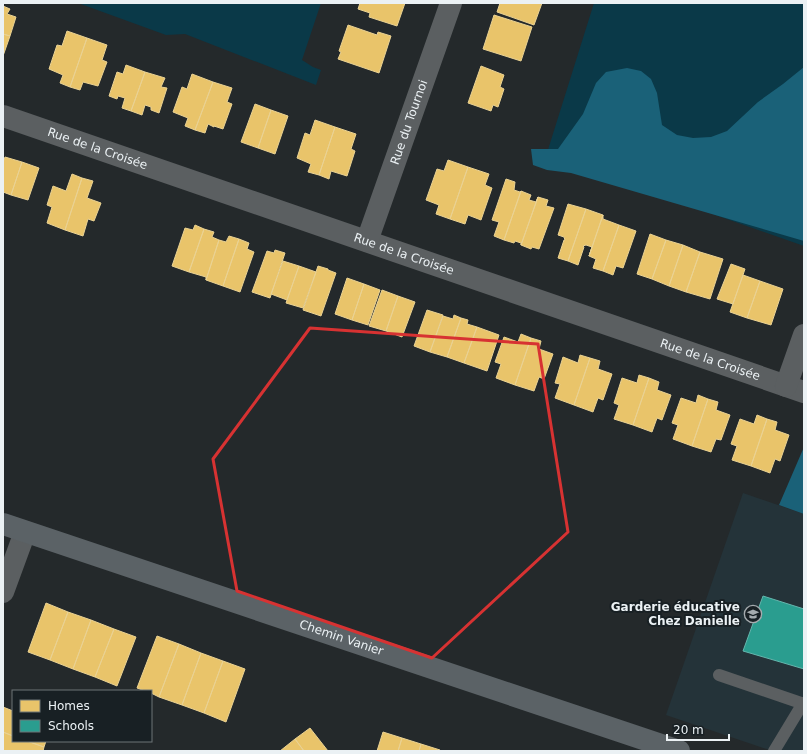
<svg xmlns="http://www.w3.org/2000/svg" width="807" height="754" viewBox="0 0 807 754" font-family="'DejaVu Sans',sans-serif">
<style>
.built{fill:#243339}
.green{fill:#0a3948}
.forest{fill:#1a6178}
.homes{fill:#e9c46a;stroke:#ead293}
.schools{fill:#2a9d8f;stroke:#64b6ad}
.lines{fill:none;stroke-linecap:round;stroke-linejoin:round}
.lane{stroke:#5b5f61;stroke-width:12}
.street{stroke:#5b5f61;stroke-width:22}
.secondary{stroke:#5b6266;stroke-width:22}
.marked{fill:none;stroke:#d73232;stroke-width:3;stroke-linejoin:round}
.labels{text-anchor:middle;dominant-baseline:central;stroke-width:4;stroke-linejoin:round;paint-order:stroke}
.street-label{font-size:12px;fill:#ebf1f4;stroke:#182024}
.poi-label{font-size:12px;font-weight:bold;fill:#ebf1f4;stroke:#182024;text-anchor:end}
</style>
<rect width="100%" height="100%" fill="#24292b"/>
<path class="built" d="M743,493L804,514V751H772L666,715Z"/>
<path class="green" d="M78,3H321L302,60L313,67L321,70L316,85L185,34L166,35Z
M594,3H804V246L546,156Z"/>
<path class="forest" d="M804,67V241L571,173L547,170L533,165L531,149H558L583,114L596,83L606,72L627,68L641,71L651,79L657,93L662,125L677,135L693,138L711,137L727,131L758,102L783,84Z
M804,447V514L779,505Z"/>
<path class="homes" d="M360,3H405L397,26L369,17L370,13L358,9Z
M500,3H542L534,25L497,12Z
M3,6L10,9L7,14L16,17L10,36L3,34Z
M494,15L532,27L521,61L483,49Z
M348,25L377,35L378,32L391,36L379,73L338,59L341,52L339,51Z
M67,31L87,38L70,87L60,83L63,75L49,69L57,45L62,46Z
M3,34L10,36L3,56Z
M87,38L107,45L102,60L107,62L98,86L83,82L80,90L70,87Z
M126,65L145,72L131,111L122,108L125,98L118,96L117,99L109,96L117,72L123,74Z
M481,66L504,75L500,87L504,89L498,107L493,105L491,111L468,103Z
M145,72L165,78L161,87L167,88L159,113L151,110V107L145,105L142,115L131,111Z
M192,74L213,82L195,130L185,126L188,118L173,112L182,87L187,89Z
M213,82L232,88L227,102L232,104L223,129L214,126V127L208,124L205,133L195,130Z
M255,104L271,110L258,148L241,142Z
M271,110L288,116L275,154L258,148Z
M315,120L335,127L319,175L308,172L311,164L297,158L305,133L310,135Z
M335,127L356,134L351,149L355,151L347,176L331,171L329,179L319,175Z
M5,157L22,162L11,195L3,192V162Z
M448,160L468,167L450,219L436,214L439,205L426,200L437,169L444,171Z
M22,162L39,168L28,200L11,195Z
M468,167L489,174L485,185L492,188L481,220L468,215L465,224L450,219Z
M72,174L82,178L65,230L47,223L52,207L47,205L53,186L66,191Z
M82,178L93,181L87,198L101,203L94,221L88,219L83,236L65,230Z
M506,179L515,182L514,190L520,192L521,191L504,240L494,236L499,222L492,220Z
M521,191L531,195L529,200L536,202L538,197L521,245V243L515,241L514,243L504,240Z
M538,197L548,200L546,206L554,208L539,249L532,247L531,249L521,245Z
M568,204L586,209L568,261L558,258L564,240H565L564,237L558,235Z
M586,209L603,215L589,256L592,247L586,245L583,246L584,247L578,265L568,261Z
M603,215V219L619,225L603,271L593,268L596,259L589,256Z
M195,225L204,229L189,272L172,266L185,228L193,230Z
M619,225L636,231L623,268L616,266L613,275L603,271Z
M204,229L214,232L212,237L219,240L206,280V277L189,272Z
M650,234L666,240L652,279L637,274Z
M229,236L239,239L223,286L206,280L219,240L226,242Z
M239,239L249,243L247,249L254,252L240,292L223,286Z
M666,240L683,245L669,286L652,279Z
M683,245L700,252L686,292L669,286Z
M275,250L285,253L270,298L252,292L267,251L274,253Z
M700,252L723,259L710,299L686,292Z
M283,261L299,266L287,300L271,294Z
M731,264L745,269L733,304L717,299Z
M299,266L316,272L303,308L286,303Z
M318,266L328,269V270L336,273L321,316L303,310Z
M743,275L760,281L747,318L730,312Z
M347,278L364,284L352,320L335,314Z
M760,281L783,289L771,325L747,318Z
M364,284L380,290L368,325L352,320Z
M382,290L398,296L386,331L369,326Z
M398,296L415,302L402,337L386,331Z
M427,310L443,315L430,352L414,346Z
M454,315L461,318L447,357L430,352L443,316L453,319Z
M461,318L468,320L467,324L477,327L464,363L447,357Z
M477,327L499,335L487,371L464,363Z
M521,334L531,338L515,385L496,378L501,364L495,362L504,337L518,342Z
M531,338L541,341L539,349L553,354L544,379L539,377L534,391L515,385Z
M580,355L590,358L574,405L555,398L560,384L555,383L563,357L578,363Z
M590,358L600,361L598,369L612,374L603,400L598,398L593,412L574,405Z
M639,375L649,378L633,425L614,419L619,405L614,403L622,378L637,383Z
M649,378L659,382L657,390L671,395L662,420L657,418L652,432L633,425Z
M698,395L708,399L692,446L673,439L678,425L672,423L681,398L696,403Z
M708,399L718,402L716,410L730,415L721,440L716,439L711,452L692,446Z
M757,415L767,419L751,466L732,460L737,446L731,444L740,419L754,424Z
M767,419L777,422L775,430L789,435L780,461L775,459L770,473L751,466Z
M46,603L68,612L50,660L28,652Z
M68,612L91,620L73,669L50,660Z
M91,620L114,629L95,677L73,669Z
M114,629L136,637L117,686L95,677Z
M157,636L179,644L159,697L151,693V691H145L137,688Z
M179,644L201,653L182,705L159,697Z
M201,653L223,661L204,713L182,705Z
M223,661L245,669L226,722L204,713Z
M3,707L13,711V736L3,732Z
M310,728L328,751H304L295,739Z
M3,732L13,736V741H27L44,747L43,751H3Z
M383,732L402,738L398,751H377Z
M402,738L421,744L419,751H398Z
M295,739L304,751H280Z
M27,741H46L44,747Z
M421,744L440,750L439,751H419Z"/>
<path class="schools" d="M763,596L804,609V669L743,651Z"/>
<g class="lines">
<path class="lane" d="M719,675L804,704
M774,751L803,703"/>
<g class="street">
<path id="s1" d="M3,116L804,392"/>
<path id="s2" d="M367,241L451,3"/>
<path d="M786,386L804,335"/>
<path d="M3,592L25,532"/>
</g>
<path class="secondary" id="s3" d="M3,524L679,751"/>
</g>
<path class="marked" d="M310,328L538,344L568,532L432,658L237,591L213,459Z"/>
<defs>
<symbol id="school-ring" viewBox="-11 -11 22 22"><circle r="9.5" fill="#182024" stroke="#a5abae" stroke-width="1.5"/><path d="M0-5L7-2L0 1L-7-2ZM-4 1L0 2.5L4 1V4Q0 6-4 4Z" fill="#a5abae"/></symbol>
</defs>
<g fill-rule="evenodd">
<use href="#school-ring" x="743" y="604" width="20" height="20"/>
</g>
<g class="labels">
<g class="street-label">
<text stroke="none"><textPath href="#s2" startOffset="126">Rue du Tournoi</textPath></text>
<text stroke="none"><textPath href="#s1" startOffset="100">Rue de la Croisée</textPath></text>
<text stroke="none"><textPath href="#s1" startOffset="424">Rue de la Croisée</textPath></text>
<text stroke="none"><textPath href="#s1" startOffset="748">Rue de la Croisée</textPath></text>
<text stroke="none"><textPath href="#s3" startOffset="357">Chemin Vanier</textPath></text>
</g>
<g class="poi-label">
<text x="740" y="607">Garderie éducative<tspan x="740" dy="14">Chez Danielle</tspan></text>
</g>
</g>
<rect width="807" height="754" fill="none" stroke="#ebf1f4" stroke-width="8"/>
<rect x="12" y="690" width="140" height="52" fill="#182024" stroke="#6c7477"/>
<rect x="20" y="700" width="20" height="12" fill="#e9c46a" stroke="#6c7477"/>
<text x="48" y="710" font-size="12" fill="#ebf1f4">Homes</text>
<rect x="20" y="720" width="20" height="12" fill="#2a9d8f" stroke="#6c7477"/>
<text x="48" y="730" font-size="12" fill="#ebf1f4">Schools</text>
<path d="M667 734v6h62v-6" fill="none" stroke="#ebf1f4" stroke-width="2"/>
<text x="673" y="734" font-size="12" fill="#ebf1f4" stroke="#182024" stroke-width="3" paint-order="stroke">20 m</text>
</svg>
